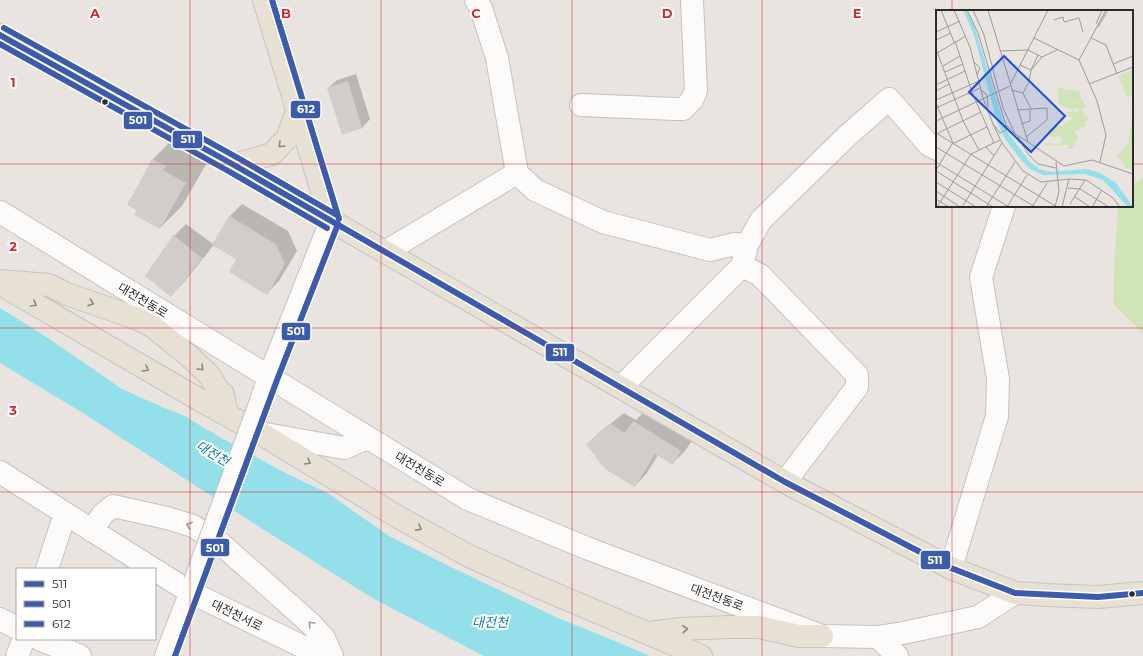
<svg xmlns="http://www.w3.org/2000/svg" width="1143" height="656" viewBox="0 0 1143 656" font-family="Montserrat,'Noto Sans KR',sans-serif">
<style>
.green{fill:#d0e4b8}
.water{fill:#93e0eb}
.shadow{fill:#0003}
.building{fill:#d0cdca}
.lines{fill:none;stroke-linecap:round;stroke-linejoin:round}
.minor-casing{stroke:#c3c1c2;stroke-width:24}
.major-casing{stroke:#c5c3c1;stroke-width:24}
.minor{stroke:#fcfbfa;stroke-width:22}
.major{stroke:#e7e0d4;stroke-width:22}
.minor-bridge-casing{stroke:#c3c1c2;stroke-width:24;stroke-linecap:butt}
.minor-bridge{stroke:#fcfbfa;stroke-width:22}
.bus-1-casing{stroke:#fff;stroke-width:9}
.bus-2-casing{stroke:#fff;stroke-width:9}
.bus-3-casing{stroke:#fff;stroke-width:9}
.bus-1{stroke:#3d5bab;stroke-width:6}
.bus-2{stroke:#3d5bab;stroke-width:6}
.bus-3{stroke:#3d5bab;stroke-width:6}
.oneway{stroke:#898680}
.oneway2{stroke:#9e9d9d}
.grid{fill:none;stroke:#d62828;stroke-width:1;stroke-opacity:0.55}
.bus-dot{fill:#2b2b2b;stroke:#fff;stroke-width:1.5}
.labels{text-anchor:middle;dominant-baseline:central;stroke-width:4;stroke-linejoin:round;paint-order:stroke}
.street-label{font-size:12px;fill:#2b2b2b;stroke:#fff}
.water-label{font-size:13px;font-style:italic;fill:#0b7f9e;stroke:#fff}
.inset-road{fill:none;stroke:#9d9a98;stroke-width:1}
.view{fill:#1d4ed8;fill-opacity:0.15;stroke:#1d4ed8;stroke-width:2}
.inset-edge{fill:none;stroke:#2b2b2b;stroke-width:2}
.grid-label{font-size:13px;text-anchor:middle;font-weight:bold;fill:#d62828;stroke:#fff;stroke-width:4;stroke-linejoin:round;paint-order:stroke}
.line-badge{stroke:#fff;stroke-width:1.5}
.badge-label{font-size:11px;text-anchor:middle;font-weight:bold;fill:#fff}
</style>
<rect width="100%" height="100%" fill="#e9e4e0"/>
<path class="green" d="M1143,178V333L1113,304L1115,253L1118,206H1132V186Z"/>
<path class="water" d="M0,308L45,336L122,389L162,407L183,415L216,435L287,474L326,492L389,536L453,568L558,618L615,641L650,656H484L374,599L261,528L83,413L0,363Z"/>
<path class="shadow" d="M356,74L370,119L362,128L343,134L328,88L337,80Z
M175,137L208,161L182,206L160,228L138,210L128,204L153,159Z
M242,204L288,231L297,251L279,281L267,293L238,259L214,245L183,283L171,295L174,236L186,224L213,244L230,216Z
M646,410L693,439L685,451L673,463L658,455L647,473L635,486L587,444L600,432L624,413L636,420Z"/>
<path class="building" d="M348,81L362,128L342,135L327,88Z
M152,159L166,166L163,170L186,183L160,229L134,215L137,210L127,205Z
M229,216L276,244L285,264L267,295L229,272L236,259L212,245Z
M173,235L202,258L171,297L145,276Z
M633,421L681,451L673,465L655,454L635,487L605,469L586,444L611,424L625,433Z"/>
<g class="lines">
<defs>
<path id="minor" d="M476,0L481,8L497,58L517,173L535,190L603,222L710,250L735,244L747,245
M581,105L676,109H683L692,100L696,91L692,0
M0,212L468,499L589,549L822,636L878,637L903,633L978,617L1015,593
M385,252L517,173
M742,266L760,275L857,375V387L785,482
M621,387L742,266L747,245L761,220L847,136L889,99L929,145L937,149
M260,404L269,377L331,221
M260,433L344,448L368,438
M0,472L153,569
M92,531L103,514L113,506L167,518L193,526L220,543L310,623L324,638L332,656
M951,568L997,416L998,379L981,277L1004,206
M47,569L65,514
M155,570L190,592L322,656
M0,619L17,628
M878,637L897,656
M39,639L80,656
M17,656L24,639
M166,656L195,581"/>
<path id="major" d="M264,0L331,221
M0,35L234,165L785,482L951,568L1015,593L1047,595L1098,597L1143,593
M234,165L272,154L287,138L297,111
M0,281L49,285L67,294L138,319L152,326L189,356L209,375L219,391L223,394L227,415
M0,284L200,400L260,433L398,517L469,556L536,586L701,656
M650,633L680,629L729,627H759L799,636H822"/>
</defs>
<use href="#minor" class="minor-casing"/>
<use href="#major" class="major-casing"/>
<use href="#minor" class="minor"/>
<use href="#major" class="major"/>
<defs>
<path id="minor-bridge" d="M195,581L260,404"/>
</defs>
<use href="#minor-bridge" class="minor-bridge-casing"/>
<use href="#minor-bridge" class="minor-bridge"/>
<defs>
<path id="bus-1" d="M0,35L234,165L785,482L951,568L1015,593L1098,597L1143,593"/>
<path id="bus-2" d="M0,44L230,172L327,228
M175,656L267,407L277,380L338,224"/>
<path id="bus-3" d="M272,0L339,219
M4,28L238,158L335,214"/>
</defs>
<use href="#bus-1" class="bus-1-casing"/>
<use href="#bus-2" class="bus-2-casing"/>
<use href="#bus-3" class="bus-3-casing"/>
<use href="#bus-1" class="bus-1"/>
<use href="#bus-2" class="bus-2"/>
<use href="#bus-3" class="bus-3"/>
</g>
<defs><path id="oneway-chevron" d="M-2-3.5L2.5 0L-2 3.5" fill="none" stroke-width="1.6" stroke-linecap="round" stroke-linejoin="round"/></defs>
<g class="oneway">
<use href="#oneway-chevron" transform="translate(281 145) rotate(135)"/>
<use href="#oneway-chevron" transform="translate(91 303) rotate(19)"/>
<use href="#oneway-chevron" transform="translate(34 304) rotate(30)"/>
<use href="#oneway-chevron" transform="translate(201 368) rotate(45)"/>
<use href="#oneway-chevron" transform="translate(146 369) rotate(30)"/>
<use href="#oneway-chevron" transform="translate(308 462) rotate(31)"/>
<use href="#oneway-chevron" transform="translate(419 528) rotate(29)"/>
<use href="#oneway-chevron" transform="translate(685 629) rotate(-4)"/>
</g>
<g class="oneway2">
<use href="#oneway-chevron" transform="translate(189 525) rotate(-160)"/>
<use href="#oneway-chevron" transform="translate(311 624) rotate(-135)"/>
</g>
<path class="grid" d="M190,0V656M381,0V656M572,0V656M762,0V656M952,0V11M0,164H937M1132,164H1143M952,206V656M0,328H1143M0,492H1143"/>
<g class="bus-dot">
<circle cx="105" cy="102" r="3.5"/>
<circle cx="1132" cy="594" r="3.5"/>
</g>
<g class="labels">
<g class="street-label">
<text transform="translate(143 300) rotate(31)">대전천동로</text>
<text transform="translate(420 469) rotate(31)">대전천동로</text>
<text transform="translate(717 597) rotate(20)">대전천동로</text>
<text transform="translate(237 615) rotate(26)">대전천서로</text>
</g>
<g class="water-label">
<text transform="translate(213 453) rotate(31)">대전천</text>
<text x="490" y="622">대전천</text>
</g>
</g>
<g transform="translate(936 10)">
<rect width="197" height="197" fill="#e9e4e0"/>
<path d="M197,60V85L191,87L182,66ZM122,78L143,81L146,91L128,95L145,92L147,90L150,98L135,99L123,95ZM143,99H147V103L153,108L148,112L149,116L138,122L142,126L139,135L135,139H132V135L109,136V133L123,134L126,131L124,125L118,127L112,125V121L118,115L125,116L136,109L129,103L137,101L142,103ZM195,115H197V160L190,158L181,145L192,133Z" fill="#d0e4b8"/>
<path d="M27,0H30L38,15L70,120L93,151L103,159L115,162L150,159L164,163L180,173L197,197H192L167,170L149,164L107,165L94,159L86,151L69,129L61,112L38,25Z" fill="#93e0eb"/>
<path class="inset-road" d="M5,0L18,32M18,0L34,37L47,88L57,114L66,133L87,161L105,172L133,169L150,170L177,188L184,197M31,0L42,23L71,119L64,123L57,114M37,0L48,25L67,98L79,124L92,132M52,0L92,132L128,156L156,150L197,164M118,10L127,7L128,12L143,8L147,22M160,14L166,0M162,17L172,0M0,22L24,11M98,28L143,50L161,91L170,125L164,152M155,28L170,35L181,64M0,30L15,23M19,31L36,82L58,133M0,39L27,111L43,140M64,41L92,40L106,47M1,43L30,26M143,50L170,0M38,52L44,58L41,65M177,54L197,46M84,55L95,60L102,45M7,56L24,46M9,62L27,54M153,74L197,57M0,75L29,61M74,75L112,0M45,80L51,85L52,98M75,80L87,83M0,81L13,74M0,90L43,71M0,93L17,133M0,98L44,78M95,99L87,83L93,72L95,60L106,47L121,40M81,100L111,98V110L90,127M0,111L74,76M85,114L94,111V100M70,115L79,124M0,123L121,197M0,124L45,102M82,127L92,144L102,154L120,158M0,137L99,197M50,137L58,146M0,152L73,197M0,160L16,134L51,117M0,161L57,197M0,172L40,197M132,178L144,179L173,197M0,181L24,197M139,187L154,197M0,189L13,197M134,194L149,170M1,197L35,144L64,130M26,197L66,133M50,197L79,152M71,197L91,165M96,197L111,173M119,197L123,181L120,152M126,197L133,169M156,197L166,180"/>
<path class="view" d="M68,46L129,106L95,142L33,82Z"/>
<rect width="197" height="197" class="inset-edge"/>
</g>
<g class="grid-label">
<text x="95" y="18">A</text>
<text x="286" y="18">B</text>
<text x="476" y="18">C</text>
<text x="667" y="18">D</text>
<text x="857" y="18">E</text>
<text x="13" y="87">1</text>
<text x="13" y="251">2</text>
<text x="13" y="415">3</text>
</g>
<g class="line-badge">
<rect x="290" y="100" width="31" height="19" rx="4" fill="#3d5bab"/>
<rect x="123" y="111" width="30" height="19" rx="4" fill="#3d5bab"/>
<rect x="172" y="130" width="31" height="19" rx="4" fill="#3d5bab"/>
<rect x="281" y="322" width="30" height="19" rx="4" fill="#3d5bab"/>
<rect x="545" y="343" width="30" height="19" rx="4" fill="#3d5bab"/>
<rect x="200" y="538" width="30" height="19" rx="4" fill="#3d5bab"/>
<rect x="920" y="550" width="31" height="20" rx="4" fill="#3d5bab"/>
</g>
<g class="badge-label">
<text x="306" y="113">612</text>
<text x="138" y="124">501</text>
<text x="188" y="143">511</text>
<text x="296" y="335">501</text>
<text x="560" y="356">511</text>
<text x="215" y="552">501</text>
<text x="935" y="564">511</text>
</g>
<rect x="16" y="568" width="140" height="72" fill="#ffffff" stroke="#aaaaaa"/>
<rect x="24" y="581" width="20" height="6" fill="#3d5bab" stroke="#aaaaaa"/>
<text x="52" y="588" font-size="12" fill="#2b2b2b">511</text>
<rect x="24" y="601" width="20" height="6" fill="#3d5bab" stroke="#aaaaaa"/>
<text x="52" y="608" font-size="12" fill="#2b2b2b">501</text>
<rect x="24" y="621" width="20" height="6" fill="#3d5bab" stroke="#aaaaaa"/>
<text x="52" y="628" font-size="12" fill="#2b2b2b">612</text>
</svg>
